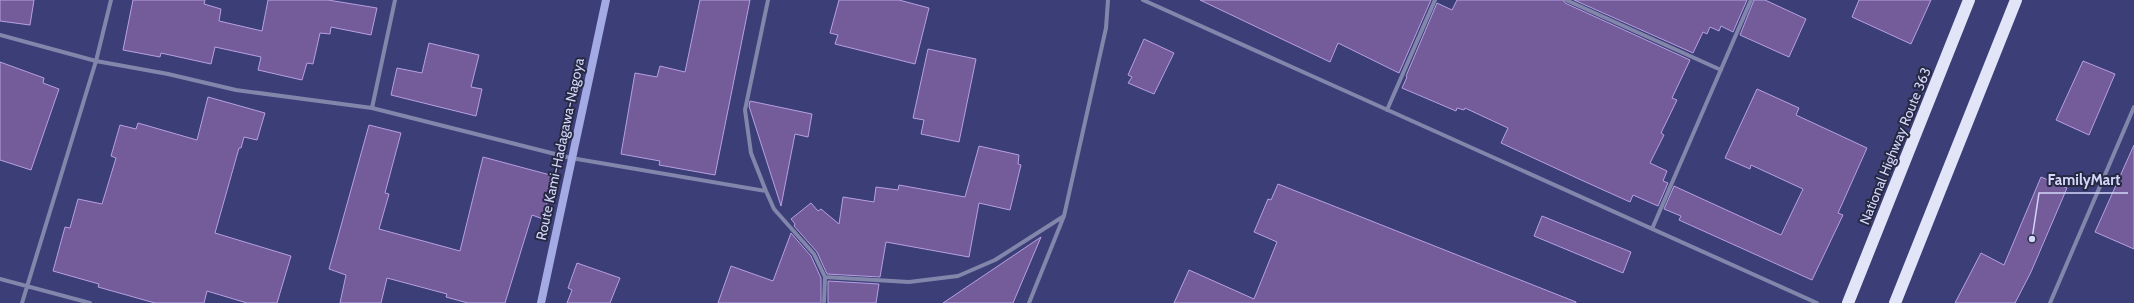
<svg xmlns="http://www.w3.org/2000/svg" width="2134" height="303" viewBox="0 0 2134 303" font-family="Cabin,sans-serif">
<style>
.building{fill:#735c99;stroke:#b7a0e2}
.lines{fill:none;stroke-linecap:round;stroke-linejoin:round}
.street{stroke:#8286ab;stroke-width:4}
.secondary{stroke:#a4aae4;stroke-width:8}
.highway{stroke:#e2e4f7;stroke-width:12}
.labels{text-anchor:middle;dominant-baseline:central;stroke-width:4;stroke-linejoin:round;paint-order:stroke}
.street-label{font-size:14px;fill:#d2d6f9;stroke:#272943}
.leader{fill:none;stroke:#d2d6f9;stroke-width:1.5}
.callout-dot{fill:#d2d6f9;stroke:#272943;stroke-width:1.5}
.callout-label{font-size:15px;text-anchor:middle;font-weight:bold;fill:#d2d6f9;stroke:#272943;stroke-width:4;stroke-linejoin:round;paint-order:stroke}
</style>
<rect width="100%" height="100%" fill="#3c3e78"/>
<path class="building" d="M0,0H34L30,25L0,21Z
M133,0H205L204,4L221,9L219,21L262,31L268,0H328L377,8L371,35L331,27L330,34L320,33L313,64L307,63L302,80L258,70L261,57L215,47L211,64L161,53L160,57L123,50Z
M700,0H750L715,175L659,165L660,161L621,154L635,73L657,77L660,66L685,72Z
M839,0H899L929,8L915,64L835,44L838,35L830,33Z
M1200,0H1431L1399,73L1338,43L1330,62Z
M1457,0H1563L1565,3L1690,60L1672,98L1677,100L1661,133L1664,135L1650,163L1667,171L1663,181L1668,183L1658,206L1633,195L1630,202L1579,179L1501,143L1508,128L1465,108L1464,110L1457,108L1456,111L1402,88L1407,77L1406,76L1437,3L1452,10Z
M1574,0H1747L1733,32L1721,26L1719,31L1710,27L1707,34L1703,32L1693,53Z
M1754,0H1765L1806,19L1789,57L1740,35Z
M1859,0H1931L1911,44L1852,17Z
M1144,39L1174,53L1154,94L1128,83L1132,77L1128,75Z
M429,43L479,55L471,87L482,89L476,116L391,95L397,68L422,73Z
M928,49L976,59L959,142L921,134L924,120L913,118Z
M2083,61L2115,74L2089,135L2056,120Z
M0,62L44,78L43,83L59,89L31,170L0,160Z
M1757,89L1799,108L1796,115L1867,148L1838,213L1843,215L1812,280L1679,220L1681,216L1664,209L1674,186L1781,235L1803,189L1751,165L1750,169L1725,158Z
M208,97L265,113L257,140L244,137L241,148H239L215,233L291,256L277,303H247L207,291L204,303H155L98,287L99,284L53,271L65,227L70,228L78,199L102,204L116,158L111,156L120,125L136,129L138,123L197,140Z
M750,101L812,114L808,137L795,134L781,206L749,106Z
M369,125L401,133L385,193L389,194L379,229L460,251L483,157L554,176L543,219L532,215L505,303H468L446,297L447,294L387,278L381,303H340L346,275L329,269Z
M2134,145V249L2095,232Z
M979,146L1019,155L1018,164L1021,165L1010,210L979,203L969,257L886,242L880,277L827,274L817,252L794,226L795,224L791,219L811,203L818,211L821,209L839,224L843,197L874,202L876,187L898,190L899,185L965,197Z
M2041,177L2067,188L2031,272L2015,303H1955L1981,253L2004,265Z
M1278,184L1576,302V303H1174L1189,270L1254,299L1277,242L1254,232L1268,199L1271,200Z
M1542,216L1631,252L1623,273L1534,236Z
M791,233L811,256L821,278V303H718L731,266L773,281Z
M1041,237L1013,303H943Z
M577,263L620,278L610,303H567L572,290L568,288Z
M828,281L879,284L876,303H828Z"/>
<g class="lines">
<path class="street" d="M768,0L745,110L751,153L766,191L774,209L814,254L825,277L909,282L958,276L995,260L1064,216
M1143,0L1817,303
M1566,0L1721,70
M0,35L96,61L168,74L236,90L372,108L571,158L766,191
M372,108L395,0
M1387,110L1435,0
M1652,229L1751,0
M0,279L90,303
M22,303L96,61L111,0
M824,303L825,277
M1029,303L1064,216L1106,28L1108,0
M2050,303L2134,107"/>
<path class="secondary" d="M541,303L606,0"/>
<path class="highway" d="M1848,303L1969,0
M1895,303L2016,0"/>
</g>
<g class="labels">
<g class="street-label">
<text transform="translate(1895 146) rotate(-68)">National Highway Route 363</text>
<text transform="translate(560 149) rotate(-78)">Route Kami-Hadagawa-Nagoya</text>
</g>
</g>
<path class="leader" d="M2032 239L2039 193H2128"/>
<circle class="callout-dot" cx="2032" cy="239" r="4"/>
<g class="callout-label">
<text x="2084" y="185">FamilyMart</text>
</g>
</svg>
